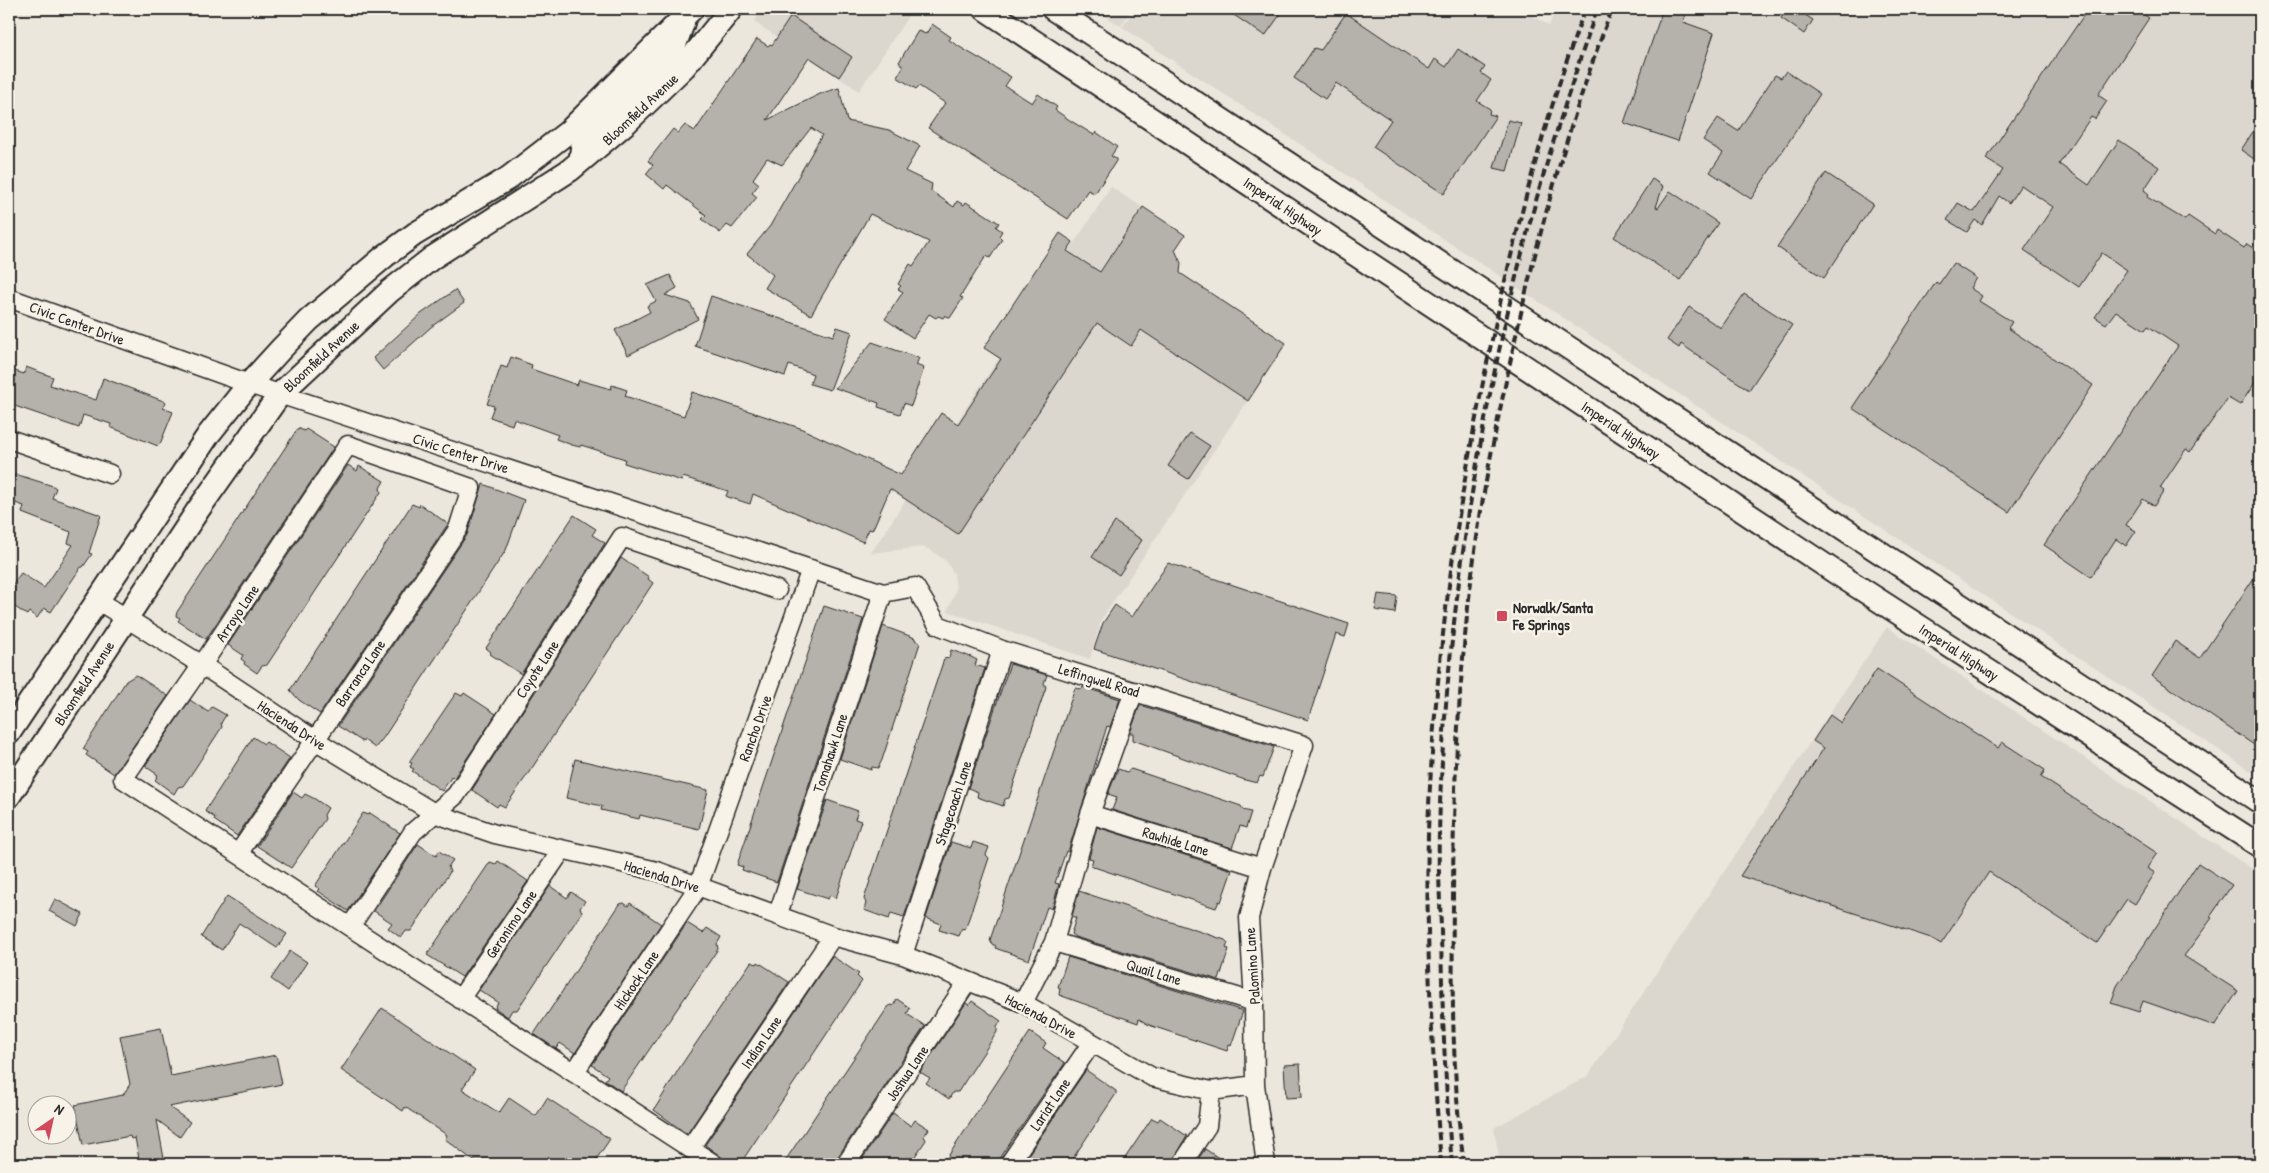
<svg xmlns="http://www.w3.org/2000/svg" width="2269" height="1173" viewBox="0 0 2269 1173" font-family="'Patrick Hand',sans-serif">
<style>
.built{fill:#dbd7ce}
.building{fill:#b5b2ab;stroke:#2b2b2b}
.lines{fill:none;stroke-linecap:round;stroke-linejoin:round}
.minor-casing{stroke:#2b2b2b;stroke-width:21}
.major-casing{stroke:#2b2b2b;stroke-width:26}
.minor{stroke:#f7f3e8;stroke-width:18}
.major{stroke:#f7f3e8;stroke-width:22}
.rail{stroke:#2b2b2b;stroke-width:4;stroke-dasharray:8 4;stroke-linecap:butt}
.poi-dot{fill:#d1495b;stroke:#f7f3e8;stroke-width:2}
.labels{text-anchor:middle;dominant-baseline:central;stroke-width:5;stroke-linejoin:round;paint-order:stroke}
.street-label{font-size:15px;fill:#2b2b2b;stroke:#f7f3e8}
.poi-label{font-size:15px;font-weight:bold;fill:#2b2b2b;stroke:#f7f3e8;text-anchor:start}
</style>
<rect width="100%" height="100%" fill="#ebe7dd"/>
<filter id="ink" filterUnits="userSpaceOnUse"><feTurbulence type="fractalNoise" baseFrequency=".02" numOctaves="2"/><feDisplacementMap in="SourceGraphic" scale="10" xChannelSelector="R" yChannelSelector="G"/><feConvolveMatrix kernelMatrix="1 2 1 2 8 2 1 2 1" color-interpolation-filters="sRGB"/></filter>
<g filter="url(#ink)">
<path class="built" d="M763,9H913L859,91L754,22Z
M1094,9H1132L1121,26Z
M1135,9H1523L1549,26L1555,9H2260V777L1122,27Z
M1111,187L1185,235L1175,250L1181,263L1180,273L1286,343L1101,620L1090,659L947,611L956,590L954,574L946,561L932,551L923,547L871,553Z
M1887,627L2260,874V1164H1500L1494,1128L1588,1076Z"/>
<path class="building" d="M1225,9H1284L1265,36Z
M1663,9H1688L1683,22L1714,33L1678,141L1624,123Z
M1787,9H1796L1813,20L1804,34L1781,18Z
M2088,9H2136L2149,18L2098,95L2107,101L2095,119L2091,117L2059,164L2089,185L2119,140L2159,167L2144,190L2149,194L2147,197L2185,220L2188,216L2215,234L2217,230L2244,248L2247,244L2260,253V375L2240,405L2228,398L2190,452L2186,449L2160,488L2164,491L2154,506L2143,499L2126,525L2136,531L2126,546L2116,539L2091,577L2044,545L2178,346L2148,326L2145,330L2116,311L2106,324L2095,317L2127,270L2102,253L2079,287L2024,250L2053,207L2021,185L2009,203L1999,196L1982,225L1975,220L1967,232L1947,220L1958,203L1974,212L2003,170L1986,159Z
M1346,13L1429,69L1435,59L1446,67L1458,49L1485,67L1481,73L1491,80L1477,101L1490,109L1489,114L1496,116L1444,194L1373,147L1391,120L1336,83L1325,99L1294,78L1314,48L1321,50Z
M791,16L852,57L839,77L809,57L767,120L822,93L839,88L847,121L889,130L920,146L905,171L932,184L931,191L954,207L957,201L964,205L966,202L999,223L996,227L1002,231L999,236L1002,239L990,258L986,256L960,297L963,298L950,318L945,315L943,318L938,316L936,318L929,314L913,338L885,319L903,292L898,289L901,286L898,284L910,264L913,266L929,242L870,214L811,315L765,288L773,275L747,254L770,226L822,135L811,128L782,165L767,158L753,179L759,184L752,193L757,197L732,228L727,225L720,233L702,219L706,215L688,201L667,185L664,189L646,174L653,165L648,161L673,129L678,133L685,125L695,131L757,39L768,46L770,44L772,45Z
M932,24L951,37L949,40L963,49L1011,77L1005,86L1032,103L1038,94L1057,107L1055,110L1071,121L1094,135L1096,132L1117,147L1111,156L1116,159V161L1096,192L1094,193L1088,190L1068,219L928,128L945,103L919,86L916,89L897,77L903,67L899,62L918,31L926,34Z
M1786,71L1820,94L1751,199L1710,172L1723,153L1703,140L1718,118L1738,131L1775,75L1781,78Z
M1508,120L1521,123L1507,171L1494,168Z
M2260,121V151L2254,159L2241,150Z
M1826,173L1873,204L1824,278L1777,247Z
M1652,179L1663,186L1656,207L1658,208L1670,191L1718,223L1680,280L1614,237Z
M1143,207L1185,235L1175,250L1181,263L1180,273L1286,343L1248,401L1141,330L1131,346L1097,323L958,534L890,489L875,524L872,530L869,529L863,542L753,494L750,504L728,497L726,496L728,491L683,477L682,481L624,463L625,459L581,445L580,447L572,445L556,439L558,435L514,419L512,425L490,417L494,406L487,404L495,383L501,366L507,368L511,357L532,365L531,369L577,385L579,380L611,389L612,385L627,390L625,396L684,416L692,392L800,428L901,475L941,413L958,424L1001,359L984,348L1060,233L1073,242L1067,251L1100,272Z
M1953,263L1976,278L1970,288L1982,296L1979,301L2012,322L2008,328L2093,385L2009,512L1852,408L1936,282L1939,284Z
M670,275L677,288L665,295L690,303L698,319L628,355L615,330L650,312L647,306L656,301L647,285Z
M455,290L464,303L431,327L383,370L373,358L421,314Z
M1744,294L1792,325L1749,390L1681,344L1679,348L1667,340L1689,307L1721,328Z
M711,296L833,336L837,327L852,332L830,390L810,384L813,374L789,365L785,376L695,346Z
M872,342L919,358L916,365L924,368L911,406L904,403L900,414L878,407L879,403L835,388Z
M26,367L53,377L50,385L96,400L103,378L166,402L163,408L173,412L160,444L158,446L110,427L111,424L83,415L79,428L9,404V369L24,374Z
M298,428L304,431L306,429L334,447L206,639L178,621L180,618L176,616L177,612Z
M1190,433L1210,446L1188,479L1168,466Z
M348,465L357,471L359,466L384,481L380,488L381,492L267,665L262,666L257,673L244,664L245,662L241,659L243,655L228,645Z
M15,474L53,486L56,488L52,498L101,515L89,553L92,554L83,567H81L51,612L44,608L37,618L29,612L27,615L9,603V589L21,573L44,588L73,545L68,543L71,532L22,513L24,506L9,501V475L14,477Z
M483,484L524,500L506,550L384,737L375,748L364,740L363,742L338,726L467,535Z
M412,504L419,507L420,504L448,524L320,714L299,700L290,690Z
M574,515L596,529L592,535L605,543L521,674L490,654L491,652L486,648Z
M1115,522L1142,540L1119,575L1092,557Z
M621,558L649,577L648,579L653,583L534,765L505,807L499,804L497,807L472,790Z
M1168,563L1349,624L1345,637L1336,634L1308,720L1094,649L1103,623L1115,605L1132,617Z
M2260,569V749L2152,676L2175,641L2200,658Z
M1378,594L1397,596L1395,613L1375,610Z
M824,606L863,619L777,882L742,870L743,867L737,865Z
M883,626L915,638V640L920,643L882,760L878,768L872,767L871,770L840,759Z
M951,650L971,657L977,660L975,665L985,668L904,917L891,913L889,919L864,910L866,903L864,899L944,659L949,658Z
M1010,664L1047,675L1044,683L1046,687L1009,798L1005,799L1003,806L977,797L978,792L968,788Z
M1877,669L1998,748L2002,742L2045,770L2041,777L2157,853L2147,868L2155,873L2135,904L2127,899L2097,943L1989,872L1941,944L1931,938L1740,876L1824,748L1813,741L1830,715L1841,723Z
M136,675L168,696L114,774L86,755L88,752L83,749L126,681Z
M1083,687L1120,699L1110,727L1107,726L1068,852L1066,851L1055,883L1059,884L1052,909L1047,907L1029,960L995,948L996,946L992,944L990,940L1075,688L1082,689Z
M456,693L462,696L464,693L496,714L454,778L452,776L442,791L412,771L414,769L410,767L412,763L409,762Z
M190,700L208,712L212,707L226,715L221,723L222,727L194,770L183,786L178,787L174,794L155,780L158,775L145,766Z
M1140,705L1274,747L1263,777L1260,776L1257,783L1245,780L1133,740V733H1130Z
M253,737L264,744L266,742L290,758L237,836L214,820L215,818L205,811Z
M575,759L708,790L699,829L640,815L639,819L601,810L602,806L566,798Z
M1118,769L1127,772L1131,769L1241,806L1243,810L1251,812L1246,828L1240,826L1232,848L1112,810L1117,797L1108,794Z
M293,792L302,798L305,794L315,799L328,808L324,815L325,819L291,868L257,846Z
M827,800L858,811L855,819L861,821L837,895L835,898L830,895L828,899L797,889Z
M363,813L369,815L370,813L400,833L348,911L318,891L320,889L315,886Z
M1097,827L1232,870L1221,902L1219,901L1216,908L1091,866L1093,859L1089,858Z
M951,842L971,848L973,842L989,847L986,855L989,858L965,930L962,929L959,936L939,930L941,924L926,918Z
M418,844L436,856L439,851L453,860L448,867L450,872L411,931H406L401,938L388,928L392,923L374,911Z
M498,861L528,881L462,977L427,955L490,862L496,864Z
M2198,863L2232,885L2210,917L2212,918L2184,956L2238,991L2215,1026L2143,1001L2139,1012L2111,1003L2117,986Z
M550,886L567,898L571,892L585,901L580,908L582,912L517,1010H512L508,1017L495,1008L498,1002L479,990Z
M1079,891L1225,940L1228,943L1226,948L1229,949L1219,980L1075,937L1071,934L1076,918L1072,916Z
M227,896L287,934L277,948L239,923L222,950L201,937Z
M55,899L83,914L77,926L49,911Z
M624,903L628,906L630,903L661,924L575,1053L560,1043L556,1049L534,1034L620,904Z
M687,923L703,933L707,928L721,937L717,944L718,949L621,1091L605,1080L608,1076L592,1065Z
M290,951L307,962L288,991L271,979Z
M832,956L859,974L857,976L862,981L740,1164H731L705,1145Z
M1068,957L1243,1011L1231,1046L1229,1045L1227,1051L1149,1025L1139,1019L1138,1023L1059,995L1060,988L1058,987Z
M751,962L757,964L758,962L789,982L687,1134L654,1110L680,1067Z
M897,999L910,1008L907,1014L925,1026L837,1158L836,1164H783L888,1007L891,1005L893,1006Z
M972,1001L1001,1021L997,1026V1032L973,1069L958,1092H953L949,1099L926,1083L930,1078L920,1072L966,1003L969,1005Z
M382,1008L475,1070L462,1089L499,1113L509,1098L536,1116L547,1098L610,1139L593,1164H478L445,1139L447,1135L405,1107L403,1111L341,1070Z
M161,1028L171,1076L276,1055L282,1084L169,1107L190,1122L180,1137L157,1120L165,1164H140L135,1138L131,1139L130,1136L83,1145L75,1105L123,1095L130,1084L120,1036Z
M1030,1032L1046,1043L1043,1048L1065,1063L995,1164H943Z
M1300,1064L1302,1097L1286,1098L1284,1065Z
M1086,1070L1116,1091V1094L1069,1164H1030L1024,1161Z
M893,1113L911,1126L915,1120L929,1129L924,1136L926,1140L911,1162L859,1164Z
M1152,1118L1158,1121L1160,1118L1187,1136L1172,1164H1121Z
M1205,1149L1228,1164H1195Z"/>
<g class="lines">
<defs>
<path id="minor" d="M9,298L249,384L883,593L915,587L938,625L1002,650L1304,745L1262,868L1249,918L1254,1002L1255,1085L1266,1164
M9,439L110,474
M97,600L202,665L315,740L434,813L495,834L657,871L833,936L903,955L1023,1003L1152,1077L1211,1091L1255,1085
M1090,814L1262,868
M238,854L458,529L471,488L348,445L202,665L123,779L714,1164
M778,914L883,593
M350,927L413,832L456,795L622,537L777,590
M1054,942L1254,1002
M903,955L1002,650
M460,999L562,850
M1023,1003L1054,942L1090,814L1134,691
M574,1073L698,887L811,569
M690,1148L833,936
M846,1164L968,981
M1009,1164L1091,1044
M1182,1164L1207,1126L1211,1091"/>
<path id="major" d="M985,9L1838,574L2260,846
M1053,9L2260,802
M581,156L583,140L670,58L683,23
M9,733L209,434L249,384L281,349L309,320L385,256L415,234L507,179L568,132L692,9
M9,796L198,510L280,394L390,291L432,258L570,170L627,122L684,67L731,9"/>
</defs>
<use href="#minor" class="minor-casing"/>
<use href="#major" class="major-casing"/>
<use href="#minor" class="minor"/>
<use href="#major" class="major"/>
<path class="rail" d="M1441,1164C1432,1045 1424,924 1429,805C1437,643 1460,484 1495,326C1518,219 1547,112 1585,9
M1452,1164C1445,1086 1442,1007 1441,929C1440,897 1438,866 1439,834C1444,642 1474,443 1521,257C1542,173 1569,91 1597,9
M1464,1164C1452,1078 1452,991 1453,905C1453,775 1460,645 1480,517C1489,460 1501,404 1513,349C1538,233 1570,119 1612,9"/>
</g>
</g>
<rect class="poi-dot" x="1496" y="610" width="12" height="12" rx="2.5"/>
<g class="labels">
<g class="street-label">
<text transform="translate(640 109) rotate(-43)">Bloomfield Avenue</text>
<text transform="translate(1283 206) rotate(34)">Imperial Highway</text>
<text transform="translate(77 323) rotate(20)">Civic Center Drive</text>
<text transform="translate(321 356) rotate(-43)">Bloomfield Avenue</text>
<text transform="translate(1621 430) rotate(34)">Imperial Highway</text>
<text transform="translate(461 453) rotate(18)">Civic Center Drive</text>
<text transform="translate(237 613) rotate(-56)">Arroyo Lane</text>
<text transform="translate(1959 652) rotate(33)">Imperial Highway</text>
<text transform="translate(537 669) rotate(-57)">Coyote Lane</text>
<text transform="translate(360 673) rotate(-56)">Barranca Lane</text>
<text transform="translate(1099 680) rotate(17)">Leffingwell Road</text>
<text transform="translate(84 683) rotate(-57)">Bloomfield Avenue</text>
<text transform="translate(292 725) rotate(33)">Hacienda Drive</text>
<text transform="translate(755 728) rotate(-70)">Rancho Drive</text>
<text transform="translate(830 753) rotate(-72)">Tomahawk Lane</text>
<text transform="translate(953 803) rotate(-72)">Stagecoach Lane</text>
<text transform="translate(1176 841) rotate(17)">Rawhide Lane</text>
<text transform="translate(662 876) rotate(17)">Hacienda Drive</text>
<text transform="translate(511 924) rotate(-56)">Geronimo Lane</text>
<text transform="translate(1252 966) rotate(-94)">Palomino Lane</text>
<text transform="translate(1154 972) rotate(17)">Quail Lane</text>
<text transform="translate(636 980) rotate(-56)">Hickock Lane</text>
<text transform="translate(1041 1016) rotate(28)">Hacienda Drive</text>
<text transform="translate(761 1042) rotate(-56)">Indian Lane</text>
<text transform="translate(907 1073) rotate(-56)">Joshua Lane</text>
<text transform="translate(1050 1104) rotate(-56)">Lariat Lane</text>
</g>
<g class="poi-label">
<text x="1513" y="607">Norwalk/Santa<tspan x="1513" dy="17">Fe Springs</tspan></text>
</g>
</g>
<rect width="2269" height="1173" fill="none" stroke="#f7f3e8" stroke-width="30"/>
<rect x="15" y="15" width="2239" height="1143" fill="none" stroke="#2b2b2b" stroke-width="2" filter="url(#ink)"/>
<g transform="translate(52 1120) rotate(34)"><circle r="24" fill="#f7f3e8" stroke="#a5a39c"/>
<path d="M0-4L9 19L0 12L-9 19Z" fill="#d1495b"/>
<text y="-8" font-size="14" font-weight="bold" text-anchor="middle" fill="#2b2b2b">N</text>
</g>
</svg>
